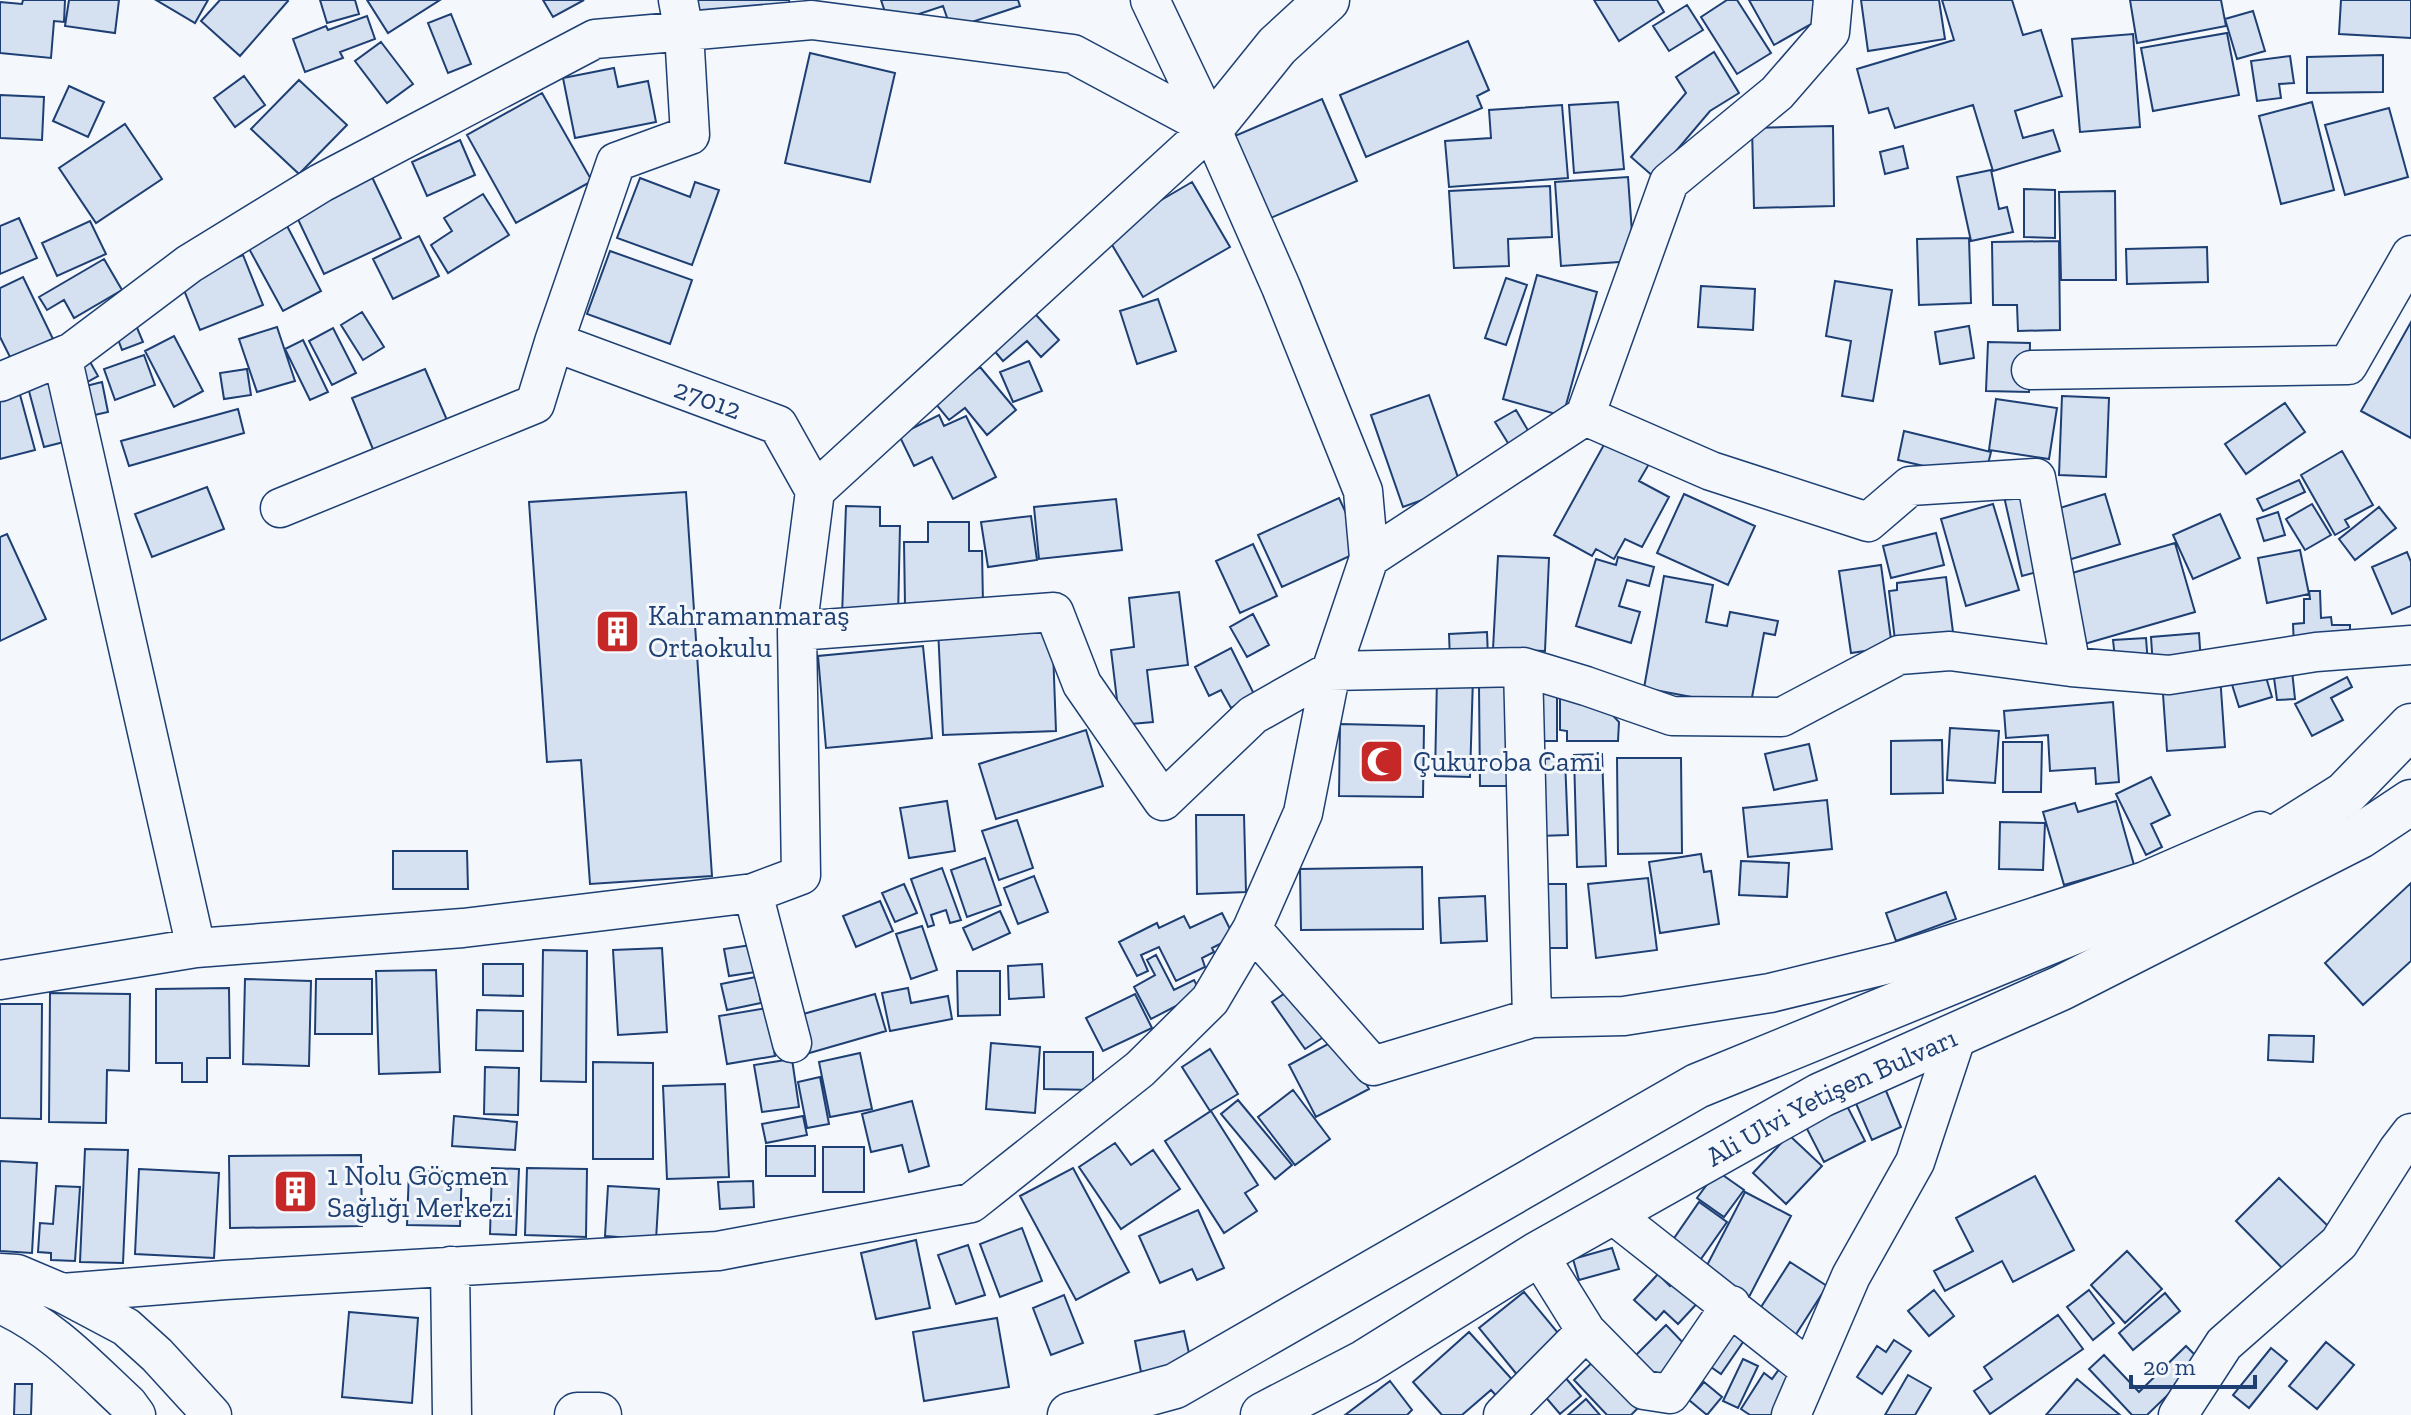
<svg xmlns="http://www.w3.org/2000/svg" width="2411" height="1415" viewBox="0 0 2411 1415" font-family="'Zilla Slab',serif">
<style>
.building{fill:#d5e0f0;stroke:#1d3f73;stroke-width:2}
.lines{fill:none;stroke-linecap:round;stroke-linejoin:round}
.minor-casing{stroke:#1d3f73;stroke-width:41}
.secondary-casing{stroke:#1d3f73;stroke-width:47}
.minor{stroke:#f4f7fb;stroke-width:38}
.secondary{stroke:#f4f7fb;stroke-width:44}
.labels{text-anchor:middle;dominant-baseline:central;stroke-width:6;stroke-linejoin:round;paint-order:stroke}
.street-label{font-size:28px;fill:#1d3f73;stroke:#f4f7fb}
.poi-label{font-size:28px;fill:#1d3f73;stroke:#f4f7fb;text-anchor:start}
</style>
<rect width="100%" height="100%" fill="#f4f7fb"/>
<path class="building" d="M23,0H65L64,22L54,21L51,58L0,53V2L22,4Z
M69,0H119L115,33L65,26Z
M156,0H208L195,23Z
M220,0H287L288,1L240,56L201,21Z
M320,0H355L359,14L327,23Z
M367,0H440L388,33Z
M543,0H584L553,17Z
M683,0H789L790,5L685,17Z
M881,0H1018L1020,6L951,29L943,6L889,24Z
M1594,0H1657L1664,12L1619,41Z
M1727,0H1737L1771,53L1737,74L1701,17Z
M1749,0H1819L1827,15L1774,45Z
M1861,0H1939L1945,39L1868,51Z
M1942,0H2012L2023,35L2041,30L2062,96L2015,111L2023,138L2053,130L2060,151L1993,171L1973,105L1895,128L1888,108L1869,113L1857,69L1954,40Z
M2130,0H2221L2226,26L2137,43Z
M2341,0H2411V38L2339,34Z
M1687,5L1703,30L1669,51L1653,26Z
M2253,11L2265,51L2237,59L2225,19Z
M451,14L471,64L448,73L428,23Z
M367,16L375,39L340,52L343,58L305,72L293,39L326,26L328,30Z
M2227,33L2239,95L2153,111L2141,48Z
M2133,34L2140,127L2080,132L2072,39Z
M1468,41L1489,90L1477,96L1482,108L1366,157L1340,95Z
M381,42L413,84L387,103L355,61Z
M1714,52L1739,93L1710,111L1654,177L1631,157L1686,93L1676,77Z
M810,53L895,73L870,182L785,163Z
M2383,55V92L2307,93V57Z
M2290,56L2294,83L2279,84L2281,98L2257,101L2251,61Z
M614,68L618,87L648,81L656,122L575,138L563,78Z
M244,76L265,105L235,127L214,98Z
M299,80L347,125L299,174L251,129Z
M69,86L104,102L88,137L53,121Z
M542,93L592,181L516,223L467,135Z
M0,95L44,97L42,140L0,138Z
M1322,99L1357,181L1266,220L1230,138Z
M1618,102L1624,169L1574,173L1569,105Z
M2312,102L2334,190L2281,204L2259,116Z
M1562,105L1568,178L1449,187L1445,141L1491,138L1489,110Z
M2389,108L2408,177L2345,195L2325,125Z
M125,124L162,179L96,223L59,168Z
M1833,126L1834,206L1754,208L1752,128Z
M460,140L475,175L427,196L412,162Z
M1903,146L1908,168L1885,174L1880,152Z
M1991,170L1999,209L2007,207L2013,232L1971,241L1957,177Z
M372,177L401,238L324,274L295,213Z
M1628,177L1634,261L1561,266L1555,182Z
M640,178L690,197L695,182L719,190L692,265L617,238Z
M1192,182L1230,247L1143,297L1105,233Z
M1550,186L1552,237L1508,239L1509,266L1454,268L1449,191Z
M2024,189L2055,190V238L2024,237Z
M2115,191L2116,280H2061L2059,192Z
M483,194L509,235L448,273L431,245L452,231L444,218Z
M19,218L37,258L0,274V226Z
M90,221L106,254L57,276L42,243Z
M286,224L321,291L283,311L247,245Z
M419,236L439,276L393,299L373,259Z
M1969,238L1971,303L1919,305L1917,239Z
M2059,241L2060,330L2018,331L2017,305H1993L1992,242Z
M2207,247L2208,282L2127,284L2126,249Z
M610,251L692,280L670,344L587,314Z
M243,255L263,305L200,330L180,280Z
M104,259L122,290L74,318L64,300L47,310L39,297Z
M1537,275L1597,292L1563,416L1503,399Z
M23,277L53,339L11,359L0,337V288Z
M1506,278L1527,285L1506,345L1485,338Z
M1835,281L1892,290L1873,401L1842,396L1851,341L1826,336Z
M1701,286L1755,289L1753,330L1698,327Z
M1158,299L1176,351L1137,364L1120,311Z
M1027,305L1059,340L1041,357L1027,341L1003,361L986,341Z
M362,312L384,347L363,360L341,325Z
M2411,322V438L2361,411Z
M135,323L143,342L122,350L115,331Z
M1969,326L1974,358L1940,364L1935,332Z
M277,327L295,381L257,392L239,339Z
M333,328L356,373L332,385L309,341Z
M174,336L203,391L174,407L145,351Z
M303,340L328,392L310,400L285,349Z
M1988,342L2030,343L2029,392L1986,391Z
M84,351L98,376L82,385Z
M144,355L155,385L115,400L104,369Z
M1029,361L1042,391L1013,402L1000,372Z
M980,367L1016,410L987,435L965,408L949,420L935,403Z
M247,369L251,395L224,399L220,373Z
M425,369L453,434L379,464L352,398Z
M57,371L76,439L44,447L26,380Z
M102,382L108,412L81,418L74,389Z
M19,391L35,450L0,459V396Z
M1429,395L1461,486L1403,507L1371,415Z
M2062,396L2109,398L2106,477L2059,475Z
M1996,399L2057,408L2049,459L1989,450Z
M2285,403L2305,432L2246,474L2225,444Z
M238,409L244,433L129,466L121,441Z
M1516,410L1536,444L1516,456L1495,422Z
M939,415L944,426L966,416L996,477L953,499L932,457L914,466L899,435Z
M1904,431L1991,452L1984,480L1898,460Z
M1606,441L1649,464L1639,481L1669,497L1642,547L1625,539L1614,559L1596,549L1592,556L1554,535Z
M2342,451L2373,505L2345,520L2349,527L2335,535L2301,475Z
M2299,480L2305,492L2263,511L2257,499Z
M2029,486L2048,569L2022,576L2003,492Z
M207,487L224,529L152,557L135,514Z
M686,492L712,876L590,884L581,760L547,762L529,502Z
M1684,494L1755,526L1728,585L1657,553Z
M2105,494L2120,544L2062,562L2047,512Z
M1339,498L1363,550L1282,587L1258,535Z
M1116,499L1122,550L1039,559L1034,507Z
M1993,504L2019,590L1966,606L1941,519Z
M2312,504L2331,535L2305,550L2286,519Z
M846,506L880,507V526H900L898,617L842,616Z
M2379,507L2396,528L2355,560L2339,539Z
M2278,512L2285,535L2264,541L2257,519Z
M2220,514L2240,558L2193,579L2173,535Z
M1031,516L1037,560L988,567L981,522Z
M928,522H969V551H982L983,604L905,605L904,542H928Z
M1936,533L1944,565L1891,578L1883,546Z
M7,534L46,619L0,641V537Z
M2175,543L2195,612L2074,647L2055,578Z
M1253,544L1277,596L1240,613L1216,561Z
M2300,550L2309,594L2267,603L2258,558Z
M2407,552L2411,562V606L2392,614L2372,567Z
M1498,556L1549,558L1545,651L1493,649Z
M1618,557L1654,567L1649,586L1627,580L1619,606L1640,612L1631,643L1576,626L1596,559L1616,565Z
M1881,565L1892,647L1851,653L1839,571Z
M1664,576L1713,585L1706,622L1727,626L1730,612L1778,621L1775,635L1764,633L1750,708L1644,688Z
M1946,577L1954,640L1896,648L1889,591L1897,590V583Z
M2309,591H2320L2321,618L2331,617L2332,625H2350V643L2294,647L2293,624L2304,623V599H2310Z
M1179,592L1188,665L1147,670L1153,722L1120,725L1111,650L1134,647L1129,598Z
M1253,614L1269,645L1247,657L1230,627Z
M1052,623L1056,731L943,735L938,628Z
M1487,632L1488,658L1450,660L1449,634Z
M2199,633L2201,663L2153,667L2151,637Z
M2146,638L2148,664L2116,667L2113,640Z
M923,646L932,738L826,748L818,656Z
M1231,648L1255,696L1231,708L1221,690L1209,696L1195,667Z
M2291,661L2295,699L2277,700L2272,663Z
M2262,664L2272,697L2239,707L2229,675Z
M2220,675L2225,747L2167,751L2162,680Z
M1437,677H1473L1470,777L1435,776Z
M2347,677L2352,687L2331,698L2343,720L2312,736L2295,704Z
M1514,685V786H1480L1479,686Z
M1530,691H1557V741H1530Z
M1594,695L1619,722L1618,741H1567V731L1560,730V697Z
M2113,702L2119,782L2096,784L2095,768L2050,771L2048,735L2006,738L2004,711Z
M1340,724L1424,726L1423,797L1339,796Z
M1950,728L1999,731L1995,783L1947,780Z
M1086,730L1103,786L996,819L979,764Z
M1942,740L1943,793L1891,794V741Z
M2003,742H2042L2041,792H2003Z
M1809,744L1817,780L1774,790L1765,754Z
M1602,754L1606,866L1577,867L1574,755Z
M1565,758L1568,835L1539,836L1535,759Z
M1617,758H1681L1682,853L1618,854Z
M2151,777L2170,815L2151,824L2162,847L2146,855L2116,794Z
M1827,800L1832,849L1748,857L1743,808Z
M947,801L955,851L909,858L900,808Z
M2116,801L2134,865L2064,885L2043,812L2075,803L2078,812Z
M1196,815H1244L1246,892L1197,894Z
M1017,820L1033,868L999,880L982,831Z
M2000,822L2045,823L2043,870L1999,869Z
M393,851H467L468,889H393Z
M1701,854L1704,872L1711,871L1719,924L1660,933L1649,862Z
M985,858L1001,905L967,917L951,870Z
M1741,861L1789,863L1787,897L1739,895Z
M1422,867L1423,929L1301,930L1300,869Z
M942,868L961,920L950,923L946,910L931,915L934,925L928,927L911,879Z
M1034,876L1048,912L1018,924L1004,888Z
M1648,878L1657,950L1596,958L1588,884Z
M2411,883V961L2363,1005L2325,963Z
M904,884L917,913L895,922L882,893Z
M1532,884H1566L1567,948H1534Z
M1946,892L1956,919L1896,941L1886,913Z
M1485,896L1487,941L1441,943L1439,898Z
M880,901L893,931L856,947L843,916Z
M1000,911L1010,933L973,950L963,928Z
M1222,913L1234,937L1212,948L1214,952L1202,958L1205,967L1176,981L1159,947L1141,955L1148,971L1137,976L1119,942L1157,923L1159,928L1184,916L1190,928Z
M922,926L937,970L911,979L896,934Z
M758,944L762,971L729,976L724,949Z
M662,948L667,1032L618,1035L613,950Z
M543,950L587,951L586,1082L541,1081Z
M1156,955L1174,990L1194,980L1201,993L1151,1019L1134,987L1155,975L1147,960Z
M483,964H523V996L483,995Z
M1042,964L1044,997L1009,999L1008,966Z
M436,970L440,1072L379,1074L376,971Z
M957,971H1000V1015L958,1016Z
M756,977L761,1003L727,1010L721,984Z
M245,979L311,981L309,1066L243,1064Z
M316,979H372V1034H315Z
M1300,983L1333,1031L1305,1049L1272,1002Z
M229,988L230,1058H207V1082H182V1063H156V989Z
M908,988L911,1003L948,996L952,1019L890,1031L882,993Z
M50,993L130,994L129,1071L107,1070L106,1123L49,1122Z
M875,994L886,1031L806,1054L796,1016Z
M1135,994L1152,1028L1103,1051L1086,1018Z
M0,1004H42L41,1119L0,1118Z
M767,1008L775,1056L727,1064L719,1016Z
M477,1010L523,1011V1051L476,1050Z
M2269,1035L2314,1036L2313,1062L2268,1060Z
M1341,1037L1369,1089L1316,1117L1289,1065Z
M991,1043L1040,1047L1035,1113L986,1109Z
M1210,1049L1238,1094L1210,1111L1182,1067Z
M1044,1052H1093V1090L1044,1089Z
M860,1053L872,1109L830,1117L819,1062Z
M792,1059L799,1107L762,1112L754,1065Z
M593,1062L653,1063V1159H593Z
M485,1067L519,1068L518,1115L484,1114Z
M820,1077L829,1124L807,1128L798,1082Z
M725,1084L729,1177L667,1179L663,1086Z
M1884,1086L1901,1127L1872,1140L1854,1099Z
M1293,1090L1330,1139L1295,1165L1258,1117Z
M1238,1100L1292,1165L1275,1179L1221,1114Z
M912,1101L929,1166L909,1172L902,1145L871,1152L862,1114Z
M1846,1104L1865,1141L1824,1162L1805,1125Z
M1211,1111L1258,1185L1245,1193L1257,1211L1224,1233L1165,1141Z
M454,1116L517,1122L515,1150L452,1146Z
M803,1116L807,1135L766,1143L762,1124Z
M1789,1135L1822,1166L1786,1204L1753,1173Z
M1115,1143L1131,1165L1153,1150L1180,1189L1121,1229L1079,1167Z
M766,1146H815V1176H766Z
M823,1147H864V1192H823Z
M85,1149L128,1150L123,1263L80,1262Z
M361,1155L362,1226L230,1228L229,1156Z
M0,1161L37,1163L32,1253L0,1251Z
M492,1168L519,1169L516,1235L490,1234Z
M527,1168L587,1169L586,1237L525,1235Z
M1073,1168L1129,1272L1076,1300L1020,1196Z
M139,1169L219,1173L214,1258L135,1254Z
M409,1171L462,1172L460,1226L407,1225Z
M1717,1171L1744,1190L1724,1217L1697,1198Z
M2035,1176L2074,1250L2013,1282L2002,1261L1945,1291L1934,1271L1973,1251L1956,1218Z
M2279,1178L2330,1228L2286,1272L2236,1221Z
M753,1181L754,1207L720,1209L718,1182Z
M56,1186L80,1187L75,1261L51,1260V1253L38,1252L40,1223L53,1224Z
M608,1186L659,1189L656,1240L605,1236Z
M1745,1192L1791,1216L1749,1297L1703,1273Z
M1699,1202L1727,1222L1696,1266L1668,1247Z
M1198,1210L1224,1268L1197,1280L1192,1269L1160,1283L1139,1236Z
M1022,1228L1042,1281L1000,1297L980,1244Z
M916,1240L930,1308L876,1319L861,1253Z
M968,1245L985,1295L956,1304L938,1255Z
M1612,1248L1619,1269L1579,1280L1573,1259Z
M2127,1251L2162,1289L2125,1323L2091,1285Z
M1790,1262L1827,1286L1791,1342L1754,1318Z
M1658,1274L1670,1286L1680,1276L1703,1297L1678,1324L1664,1311L1656,1320L1634,1300Z
M1934,1290L1954,1316L1929,1336L1908,1311Z
M2089,1290L2114,1323L2093,1340L2067,1307Z
M1524,1292L1568,1345L1523,1382L1479,1328Z
M2165,1293L2180,1311L2133,1350L2119,1333Z
M1064,1295L1083,1343L1051,1355L1033,1308Z
M349,1312L418,1318L412,1403L342,1397Z
M1732,1315L1752,1329L1721,1374L1701,1360Z
M2058,1315L2083,1349L1990,1414L1974,1391L1992,1379L1984,1367Z
M997,1318L1009,1387L924,1401L913,1332Z
M1666,1325L1690,1350L1655,1386L1630,1361Z
M1184,1331L1191,1362L1141,1372L1135,1341Z
M1469,1332L1518,1386L1501,1401L1491,1390L1462,1415H1442L1413,1382Z
M1894,1340L1911,1351L1882,1394L1857,1377L1877,1346L1886,1352Z
M2326,1342L2354,1365L2317,1409L2289,1386Z
M2186,1346L2202,1362L2147,1415H2132L2089,1369L2104,1355L2139,1392Z
M2271,1348L2287,1361L2249,1408L2233,1395Z
M1601,1354L1645,1401L1631,1415H1607L1574,1380Z
M1743,1359L1758,1366L1738,1408L1723,1401Z
M1782,1365L1800,1377L1775,1415H1750L1741,1409L1764,1373L1772,1379Z
M1908,1375L1931,1388L1915,1415H1885Z
M1564,1376L1581,1396L1560,1414L1543,1394Z
M2077,1379L2120,1415H2046Z
M1390,1381L1412,1410L1407,1415H1345Z
M1704,1382L1722,1397L1707,1415L1689,1400Z
M15,1384H32L31,1415H14Z
M1586,1399L1600,1415H1568Z"/>
<g class="lines">
<defs>
<path id="minor" d="M62,356L196,948
M2031,370L2348,365L2411,255
M0,382L72,352L189,264L321,183L595,39L812,20L1073,54L1211,128
M1585,416L1711,471L1868,522L1910,486L2036,478L2071,667
M815,491L1211,128
M280,508L535,404L554,342
M1369,558L1585,416L1669,182L1777,93L1830,32L1833,0
M797,631L1054,612L1082,684L1163,801L1253,715L1331,671L1523,667L1586,686L1672,716L1782,717L1899,655L1950,651L2071,667L2169,675L2316,652L2411,645
M1523,667L1532,1018
M753,893L792,1043
M1252,929L1373,1066L1532,1018L1624,1016L1770,993L1897,962L2145,881L2260,831
M0,980L196,948L463,928L753,893L801,875L797,631L815,491L778,425L554,342L616,162L690,135L684,32L678,0
M1611,1213L1810,1370
M1538,1254L1586,1331L1644,1390L1670,1394L1731,1305
M450,1266L452,1415
M0,1273L17,1274L62,1293L126,1327L157,1355L212,1415
M62,1293L225,1280L718,1251L971,1203L1140,1069L1210,1000L1252,929L1303,813L1331,671L1369,558L1363,491L1281,287L1211,128L1150,0
M0,1304C51,1326 88,1367 128,1404L136,1415
M1503,1415L1586,1331
M1791,1415L1851,1276L1915,1162L1957,1035
M2178,1415L2224,1344L2339,1243L2398,1150L2411,1133"/>
<g id="secondary">
<path d="M1211,128L1277,46L1327,0"/>
<path d="M577,1415H599"/>
<path d="M1070,1415L1175,1386L1697,1086L2223,871L2345,794L2411,726"/>
<path id="s1" d="M1263,1415L1365,1362L1538,1254L1821,1095L2061,988L2360,836L2411,802"/>
</g>
</defs>
<use href="#minor" class="minor-casing"/>
<use href="#secondary" class="secondary-casing"/>
<use href="#minor" class="minor"/>
<use href="#secondary" class="secondary"/>
</g>
<defs>
<symbol id="building-square" viewBox="-11 -11 22 22"><rect x="-9" y="-9" width="18" height="18" rx="4" fill="#c62828" stroke="#f4f7fb"/><path d="M-4-6H4V6H1V3H-1V6H-4ZM-2.5-4.3h1.7v1.8h-1.7ZM.8-4.3h1.7v1.8H.8ZM-2.5-1h1.7V.8h-1.7ZM.8-1h1.7V.8H.8Z" fill="#fff"/></symbol>
<symbol id="mosque-square" viewBox="-11 -11 22 22"><rect x="-9" y="-9" width="18" height="18" rx="4" fill="#c62828" stroke="#f4f7fb"/><path d="M3.5-4.9A6 6 0 1 0 3.5 4.9A5 5 0 1 1 3.5-4.9Z" fill="#fff"/></symbol>
</defs>
<g fill-rule="evenodd">
<use href="#building-square" x="592" y="606" width="51" height="51"/>
<use href="#mosque-square" x="1356" y="736" width="51" height="51"/>
<use href="#building-square" x="270" y="1166" width="51" height="51"/>
</g>
<g class="labels">
<g class="street-label">
<text transform="translate(708 399) rotate(20)">27012</text>
<text stroke="none"><textPath href="#s1" startOffset="652">Ali Ulvi Yetişen Bulvarı</textPath></text>
</g>
<g class="poi-label">
<text x="648" y="615">Kahramanmaraş<tspan x="648" dy="32">Ortaokulu</tspan></text>
<text x="1413" y="761">Çukuroba Cami</text>
<text x="327" y="1175">1 Nolu Göçmen<tspan x="327" dy="32">Sağlığı Merkezi</tspan></text>
</g>
</g>
<path d="M2131 1375v12h124v-12" fill="none" stroke="#1d3f73" stroke-width="4"/>
<text x="2143" y="1375" font-size="24" fill="#1d3f73" stroke="#f4f7fb" stroke-width="6" paint-order="stroke">20 m</text>
</svg>
